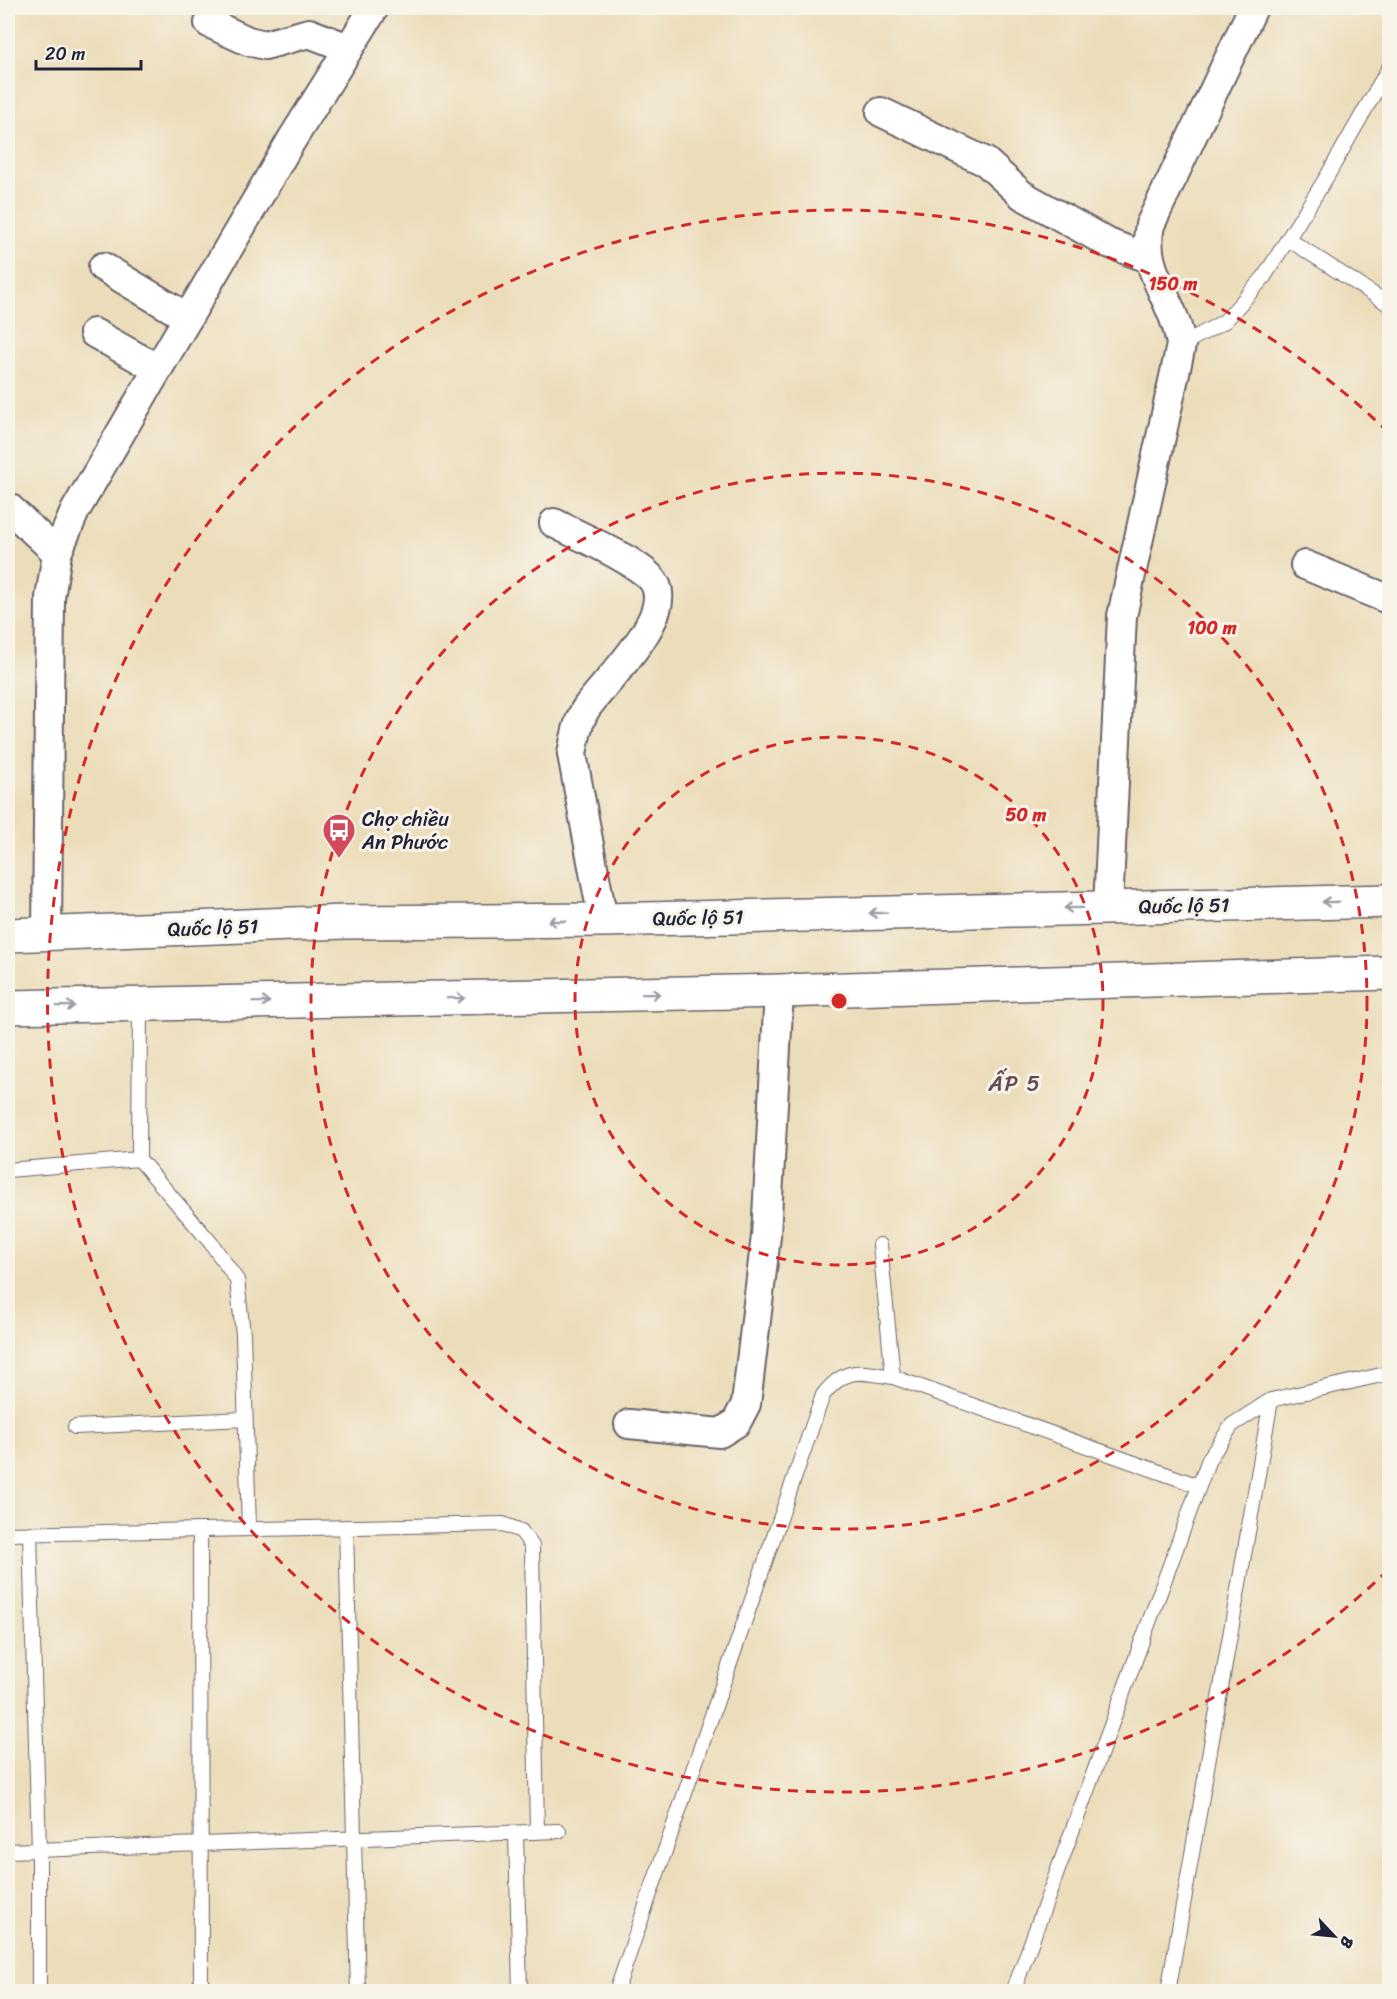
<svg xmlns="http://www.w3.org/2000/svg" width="1397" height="1999" viewBox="0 0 1397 1999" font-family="Sriracha,sans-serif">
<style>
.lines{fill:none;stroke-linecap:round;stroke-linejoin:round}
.lane-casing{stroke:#696367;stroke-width:16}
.street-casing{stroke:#696367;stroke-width:32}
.highway-casing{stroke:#696367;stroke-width:36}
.lane{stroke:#fff;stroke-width:14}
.street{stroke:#fff;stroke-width:28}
.highway{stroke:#fff;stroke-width:33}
.oneway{stroke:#9c9ca7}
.ring{fill:none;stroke:#d62828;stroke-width:3;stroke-dasharray:10 8}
.labels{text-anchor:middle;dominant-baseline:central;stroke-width:6;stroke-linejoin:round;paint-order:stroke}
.poi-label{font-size:20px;fill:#22223b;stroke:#f7f3e8;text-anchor:start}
.street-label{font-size:20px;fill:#22223b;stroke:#f7f3e8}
.quarter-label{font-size:22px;letter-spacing:1.5px;fill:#644a53;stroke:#f7f3e8}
.centre{fill:#d62828;stroke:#f7f3e8;stroke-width:3}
.ring-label{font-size:18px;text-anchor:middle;font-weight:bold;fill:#d62828;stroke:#f7f3e8;stroke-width:6;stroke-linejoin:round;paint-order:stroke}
</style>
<rect width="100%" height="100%" fill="#f7f3e8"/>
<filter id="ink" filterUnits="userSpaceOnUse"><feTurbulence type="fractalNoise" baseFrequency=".0167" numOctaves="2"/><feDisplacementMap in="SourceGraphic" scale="12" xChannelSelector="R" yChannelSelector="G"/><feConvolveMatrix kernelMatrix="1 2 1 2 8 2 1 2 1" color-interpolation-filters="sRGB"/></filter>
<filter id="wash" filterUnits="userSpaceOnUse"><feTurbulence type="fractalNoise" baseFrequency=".008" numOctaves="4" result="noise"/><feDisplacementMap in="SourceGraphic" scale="24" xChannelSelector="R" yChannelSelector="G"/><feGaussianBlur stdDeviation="1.35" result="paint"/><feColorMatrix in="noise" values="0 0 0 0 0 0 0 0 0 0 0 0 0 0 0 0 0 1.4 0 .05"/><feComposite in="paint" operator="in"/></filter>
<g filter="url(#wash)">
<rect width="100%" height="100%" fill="#ecddba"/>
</g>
<g filter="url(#ink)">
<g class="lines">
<defs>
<path id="lane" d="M1288,239L1390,305
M1181,345L1225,321L1264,277L1326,178L1390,66
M140,1004L139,1159L211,1243L237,1280L243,1334L249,1529
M8,1170L139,1159
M880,1245L893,1377L1199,1486
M75,1427L244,1419
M346,1527L358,1992
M200,1530L201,1992
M30,1533L39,1850V1992
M8,1534L503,1524L521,1531L532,1546L537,1832
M516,1833L520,1992
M8,1851L559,1831
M616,1992L823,1395C846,1366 859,1372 893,1377
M1013,1992L1209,1459L1232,1425L1271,1400
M1168,1992L1271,1400L1390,1373"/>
<path id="street" d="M209,23L248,41L265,45L309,33L348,48
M881,112L986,162L1022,195L1108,243L1148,258
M103,267L188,318
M94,333L158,369
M8,507L57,553
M554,523C579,536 631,558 650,577C683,609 606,680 587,707C578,720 575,738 572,754L603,920
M1305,565L1390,600
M1108,908L1122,616L1181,345C1175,300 1140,271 1150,225L1253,8
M47,934L50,598L57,553L75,511L291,141L374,8
M629,1424L720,1433L736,1423L746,1404L766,1236L779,991"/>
<path id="highway" d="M8,935L345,922L603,920L1390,901
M8,1007L779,991L1390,973"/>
</defs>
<use href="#lane" class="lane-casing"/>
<use href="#street" class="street-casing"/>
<use href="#highway" class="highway-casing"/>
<use href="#lane" class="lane"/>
<use href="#street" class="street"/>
<use href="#highway" class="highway"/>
</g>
<defs><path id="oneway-shaft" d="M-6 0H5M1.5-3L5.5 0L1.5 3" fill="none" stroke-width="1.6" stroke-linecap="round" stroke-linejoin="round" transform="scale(1.5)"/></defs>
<g class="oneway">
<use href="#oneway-shaft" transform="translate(1331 902) rotate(179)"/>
<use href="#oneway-shaft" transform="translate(1073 908) rotate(179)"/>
<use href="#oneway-shaft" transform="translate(878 913) rotate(179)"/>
<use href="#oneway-shaft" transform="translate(557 921) rotate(180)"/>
<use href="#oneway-shaft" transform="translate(651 994) rotate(-1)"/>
<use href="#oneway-shaft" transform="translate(456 998) rotate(-1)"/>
<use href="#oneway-shaft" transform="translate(261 1002) rotate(-1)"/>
<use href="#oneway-shaft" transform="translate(66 1006) rotate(-1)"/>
</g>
</g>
<g class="ring">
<circle cx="839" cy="1001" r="264"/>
<circle cx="839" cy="1001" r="528"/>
<path d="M1388 1570A791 791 0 1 1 1388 432"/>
</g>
<defs>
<symbol id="bus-pin" viewBox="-11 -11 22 30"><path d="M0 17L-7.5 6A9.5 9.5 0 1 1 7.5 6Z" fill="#d1495b" stroke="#f7f3e8"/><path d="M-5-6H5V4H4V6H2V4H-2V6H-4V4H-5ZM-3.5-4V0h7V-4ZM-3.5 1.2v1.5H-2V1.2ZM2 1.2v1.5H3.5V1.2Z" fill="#fff"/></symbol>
</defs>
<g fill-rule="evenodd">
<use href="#bus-pin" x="320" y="811" width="38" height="52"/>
</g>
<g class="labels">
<g class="poi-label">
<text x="362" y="819">Chợ chiều<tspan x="362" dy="23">An Phước</tspan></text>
</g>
<g class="street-label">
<text transform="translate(1184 906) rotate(-1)">Quốc lộ 51</text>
<text transform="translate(698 918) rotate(-1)">Quốc lộ 51</text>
<text transform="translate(213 928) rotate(-2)">Quốc lộ 51</text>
</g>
<g class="quarter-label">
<text x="1015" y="1083">ẤP 5</text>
</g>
</g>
<circle cx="839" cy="1001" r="9" class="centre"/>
<g class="ring-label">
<text x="1173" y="290">150 m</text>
<text x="1212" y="634">100 m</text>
<text x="1026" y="821">50 m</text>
</g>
<rect width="1397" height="1999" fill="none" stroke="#f7f3e8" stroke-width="30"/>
<g transform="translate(1334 1936) rotate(116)" stroke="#f7f3e8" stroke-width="4.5" paint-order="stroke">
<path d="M0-4.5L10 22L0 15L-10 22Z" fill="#22223b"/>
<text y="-9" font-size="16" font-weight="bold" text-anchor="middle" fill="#22223b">B</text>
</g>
<path d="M36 60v9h105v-9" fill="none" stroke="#22223b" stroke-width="3"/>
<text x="45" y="60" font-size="18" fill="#22223b" stroke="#f7f3e8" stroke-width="4.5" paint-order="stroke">20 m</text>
</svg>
